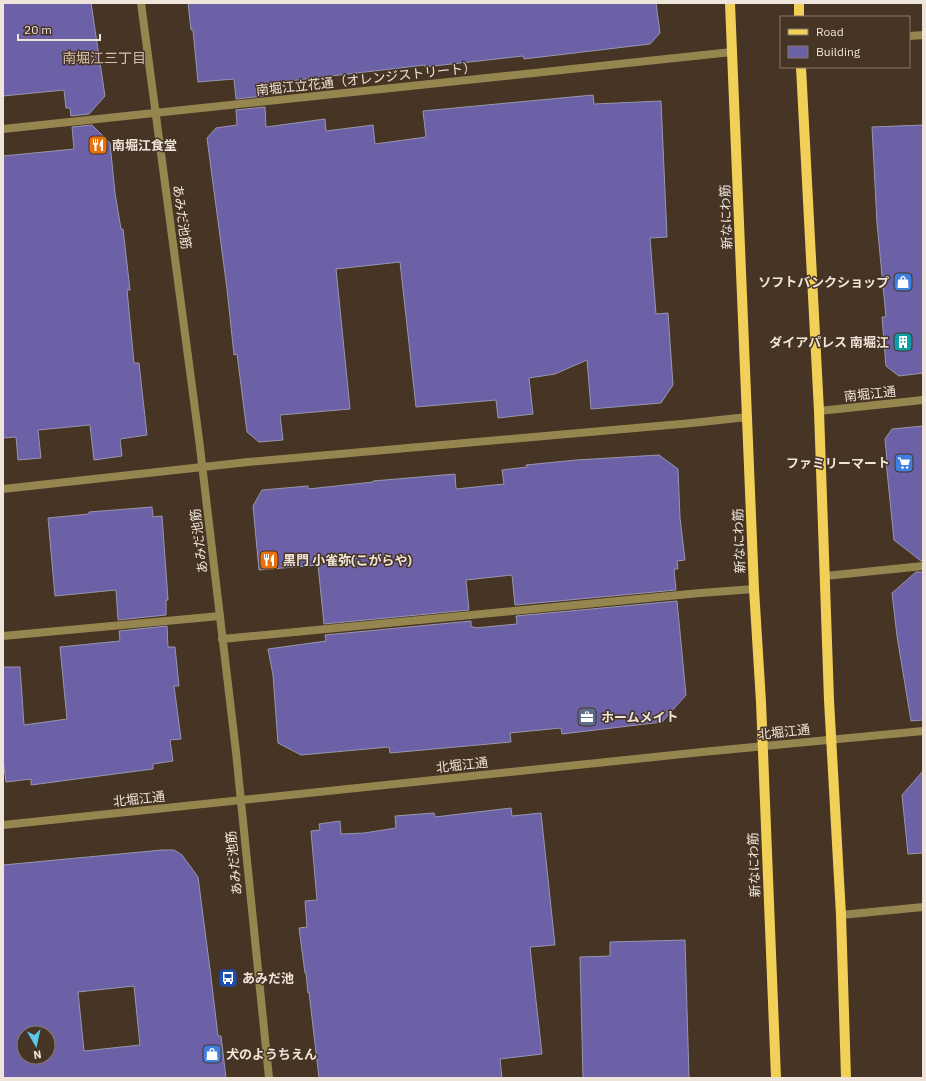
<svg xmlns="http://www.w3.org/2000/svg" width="926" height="1081" viewBox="0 0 926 1081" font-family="'IBM Plex Sans','Noto Sans JP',sans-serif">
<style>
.building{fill:#6c60a6;stroke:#9996af;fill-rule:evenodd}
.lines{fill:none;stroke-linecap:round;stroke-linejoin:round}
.minor{stroke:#95854f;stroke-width:8}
.tertiary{stroke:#95854f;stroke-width:8}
.primary{stroke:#f2d058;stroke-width:10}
.labels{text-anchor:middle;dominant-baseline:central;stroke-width:3;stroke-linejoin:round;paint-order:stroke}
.street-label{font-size:13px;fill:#efe4da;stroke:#463424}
.poi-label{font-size:13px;font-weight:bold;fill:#efe4da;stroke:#463424;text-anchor:start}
.neighbourhood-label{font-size:14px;fill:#d6bfac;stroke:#463424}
</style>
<rect width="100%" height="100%" fill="#463424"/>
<path class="building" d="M3,3H91L105,96L89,114L71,116L70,108H66L64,90L3,96Z
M188,3H656L660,33L650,44L524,59L523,56L425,67V65L263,84L264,96L236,99L234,79L198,82L193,30H191Z
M593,95L594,104L661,101L667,237L650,238L656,314L668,313L673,385L661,403L591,409L587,360L555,374L529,378L533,414L498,418L496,400L416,407L400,262L336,269L350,409L280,415L283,440L259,442L247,432L237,354L234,355L227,289L207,138L216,128L237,125L236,110L265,107L266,127L325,119L326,131L373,125L375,144L426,137L423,111Z
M92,125L110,143L115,193L121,229H123L130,290H127L134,363H139L147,435L120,439L122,456L94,460L90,425L38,430L41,458L18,460L16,437L3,438V156L74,149L72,127Z
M923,125V373L899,376L886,366L882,317H886L877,223L872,127Z
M923,426V561H921L894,540L886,461H887L885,439L892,429Z
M659,455L678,469L680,518L685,560L677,561L678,569H674L676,590L515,605L512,575L466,580L469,610L324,624L318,565L259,570L253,506L262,490L308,486V489L373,482V481L455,474L456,489L504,484L502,470L527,467L526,465L576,460Z
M152,507L153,517L162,516L168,600H166V615L118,620L116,590L55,596L48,518L89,514V512Z
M916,572H923V720L911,721L897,636L892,593Z
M677,601L686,695L662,722L562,734L561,728L510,733L511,742L390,753L389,747L301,755L278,743L273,675L268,649L326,641L325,635L471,621V627H475V628L517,624L516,616Z
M167,626L168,647H175L179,686H174L181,739L170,740L173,761L153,764V769L31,785V779L6,782L3,759V667H20L24,725L67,719L60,647L120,641L119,631Z
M923,771V853L908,854L902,795Z
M511,808L512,816L541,813L555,945L530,947L542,1054L500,1059L502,1078H319L309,992L308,993L306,973H305L299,928L307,927L305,901L317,900L311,831L320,830L319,824L340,821L341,834L364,833L396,828L395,816L434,813L435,817Z
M162,850H174L182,855L198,877L211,977L218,1036H221L226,1078H3V865ZM134,986L140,1045L84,1051L78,992ZM24,1033H48V1057H24Z
M685,940L689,1078H583L580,957L610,956V942Z"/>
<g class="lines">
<path class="minor" d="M825,576L923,566
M3,636L220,616
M222,639L700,593L754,589
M841,915L923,907"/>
<path class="tertiary" d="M141,3L199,439L236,752L269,1078
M909,36L923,35
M3,129L732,52
M819,411L923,400
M3,489L248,462L692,423L747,417
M3,825L702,752L923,731"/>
<path class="primary" d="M730,3L754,589L761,702L776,1078
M799,3V17
M801,67L819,411L829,700L841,915L846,1078"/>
</g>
<defs>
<symbol id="restaurant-square" viewBox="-11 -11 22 22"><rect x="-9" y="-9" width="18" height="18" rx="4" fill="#e8710a" stroke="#463424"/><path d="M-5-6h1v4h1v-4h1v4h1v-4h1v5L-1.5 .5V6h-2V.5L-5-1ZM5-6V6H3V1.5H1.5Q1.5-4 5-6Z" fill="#fff"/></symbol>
<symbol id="shop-square" viewBox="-11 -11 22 22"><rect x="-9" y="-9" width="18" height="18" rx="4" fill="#3f7fe0" stroke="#463424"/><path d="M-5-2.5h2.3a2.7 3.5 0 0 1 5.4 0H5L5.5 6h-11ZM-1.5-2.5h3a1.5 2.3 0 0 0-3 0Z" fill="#fff"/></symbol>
<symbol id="building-square" viewBox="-11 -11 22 22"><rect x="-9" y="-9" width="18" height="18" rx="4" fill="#0f9aa8" stroke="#463424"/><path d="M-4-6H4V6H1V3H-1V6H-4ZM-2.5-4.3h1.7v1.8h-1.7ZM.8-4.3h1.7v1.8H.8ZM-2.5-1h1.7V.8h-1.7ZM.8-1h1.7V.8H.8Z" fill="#fff"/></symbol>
<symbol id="supermarket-square" viewBox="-11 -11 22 22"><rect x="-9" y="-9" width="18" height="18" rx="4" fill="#3f7fe0" stroke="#463424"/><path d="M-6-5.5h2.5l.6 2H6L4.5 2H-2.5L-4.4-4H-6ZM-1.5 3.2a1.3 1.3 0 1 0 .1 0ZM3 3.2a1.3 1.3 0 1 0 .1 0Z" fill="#fff"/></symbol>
<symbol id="office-square" viewBox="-11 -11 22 22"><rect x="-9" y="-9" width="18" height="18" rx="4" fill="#5c6f8a" stroke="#463424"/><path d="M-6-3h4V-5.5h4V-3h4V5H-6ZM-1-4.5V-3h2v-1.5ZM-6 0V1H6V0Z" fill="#fff"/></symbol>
<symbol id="bus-square" viewBox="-11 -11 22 22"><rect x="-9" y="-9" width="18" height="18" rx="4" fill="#1a4fb4" stroke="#463424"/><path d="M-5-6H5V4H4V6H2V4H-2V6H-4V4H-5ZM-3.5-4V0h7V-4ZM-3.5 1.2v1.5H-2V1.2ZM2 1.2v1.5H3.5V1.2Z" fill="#fff"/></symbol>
</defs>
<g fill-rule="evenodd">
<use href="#restaurant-square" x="87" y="134" width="22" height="22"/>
<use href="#shop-square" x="892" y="271" width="22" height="22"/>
<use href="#building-square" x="892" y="331" width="22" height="22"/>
<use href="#supermarket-square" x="893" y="452" width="22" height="22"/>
<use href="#restaurant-square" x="258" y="549" width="22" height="22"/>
<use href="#office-square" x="576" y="706" width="22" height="22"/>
<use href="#bus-square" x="217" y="967" width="22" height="22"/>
<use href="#shop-square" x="201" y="1043" width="22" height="22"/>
</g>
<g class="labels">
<g class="street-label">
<text transform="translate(366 79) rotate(-6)">南堀江立花通（オレンジストリート）</text>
<text transform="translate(182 217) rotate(82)">あみだ池筋</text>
<text transform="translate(726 217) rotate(-92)">新なにわ筋</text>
<text transform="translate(870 394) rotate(-6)">南堀江通</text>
<text transform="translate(199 541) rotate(-97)">あみだ池筋</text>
<text transform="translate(739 541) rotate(-92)">新なにわ筋</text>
<text transform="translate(784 732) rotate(-6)">北堀江通</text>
<text transform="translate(462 765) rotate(-6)">北堀江通</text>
<text transform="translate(139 799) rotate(-6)">北堀江通</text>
<text transform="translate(234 863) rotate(-96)">あみだ池筋</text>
<text transform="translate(754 865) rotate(-92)">新なにわ筋</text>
</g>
<g class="poi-label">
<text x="112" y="145">南堀江食堂</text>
<text x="889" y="282" text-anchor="end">ソフトバンクショップ</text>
<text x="889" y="342" text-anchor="end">ダイアパレス 南堀江</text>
<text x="890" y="463" text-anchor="end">ファミリーマート</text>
<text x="283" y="560">黒門 小雀弥(こがらや)</text>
<text x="601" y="717">ホームメイト</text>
<text x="242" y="978">あみだ池</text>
<text x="226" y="1054">犬のようちえん</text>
</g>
<g class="neighbourhood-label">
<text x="104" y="58">南堀江三丁目</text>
</g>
</g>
<rect width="926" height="1081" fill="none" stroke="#efe4da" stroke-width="8"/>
<rect x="780" y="16" width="130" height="52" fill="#463424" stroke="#8a7a6d"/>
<rect x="788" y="29" width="20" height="6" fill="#f2d058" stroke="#8a7a6d"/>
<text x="816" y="36" font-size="12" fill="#efe4da">Road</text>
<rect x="788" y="46" width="20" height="12" fill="#6c60a6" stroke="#8a7a6d"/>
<text x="816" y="56" font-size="12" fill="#efe4da">Building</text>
<g transform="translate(36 1045) rotate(171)"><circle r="19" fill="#463424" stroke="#8a7a6d"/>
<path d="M0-3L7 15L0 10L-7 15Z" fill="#5bc7e7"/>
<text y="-6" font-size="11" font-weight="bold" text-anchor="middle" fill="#efe4da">N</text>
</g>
<path d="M18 34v6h82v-6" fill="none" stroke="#efe4da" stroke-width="2"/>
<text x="24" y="34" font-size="12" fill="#efe4da" stroke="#463424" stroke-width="3" paint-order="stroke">20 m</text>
</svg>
